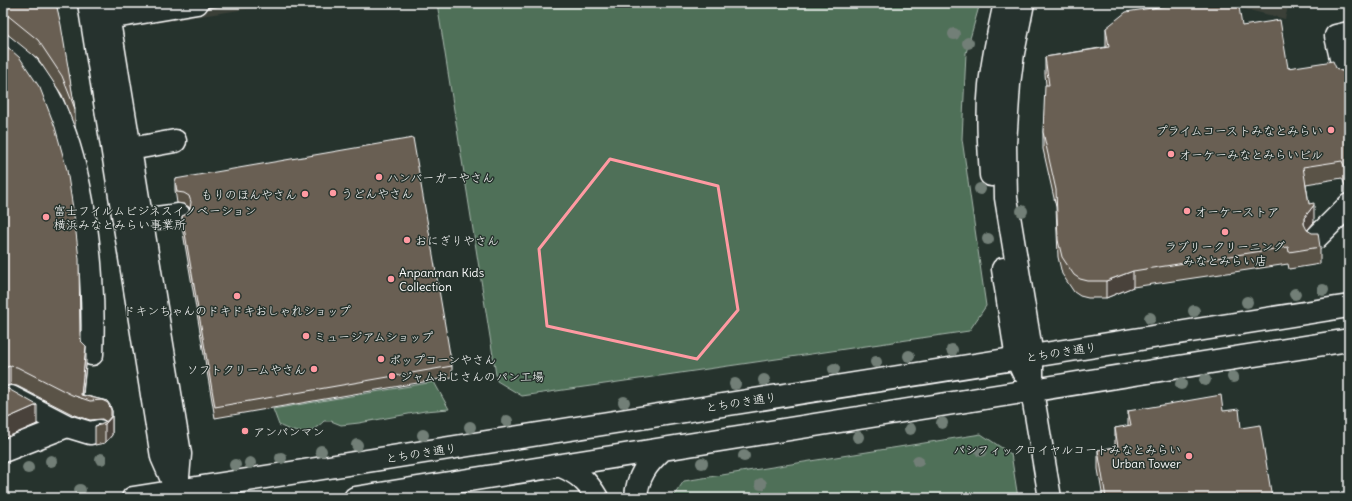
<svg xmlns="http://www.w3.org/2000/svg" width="1352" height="501" viewBox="0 0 1352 501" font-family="Delius,'Klee One',sans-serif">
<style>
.built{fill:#3a4038}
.green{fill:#4f6f59;stroke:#a7b7ac}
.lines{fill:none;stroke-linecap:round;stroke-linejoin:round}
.minor-casing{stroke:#fff;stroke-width:25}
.minor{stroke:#26332d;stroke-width:22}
.tree{fill:#727f77}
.wall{fill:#5a5247;stroke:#fff}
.shaded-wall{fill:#4a423a;stroke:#fff}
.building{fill:#695f53;stroke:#fff}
.marked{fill:none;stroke:#ff9aa2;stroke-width:3;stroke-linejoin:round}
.poi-dot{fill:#ff9aa2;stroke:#26332d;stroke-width:1.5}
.labels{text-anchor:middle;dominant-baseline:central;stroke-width:3;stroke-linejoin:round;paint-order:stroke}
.poi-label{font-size:12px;fill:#fff;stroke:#26332d;text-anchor:start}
.street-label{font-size:12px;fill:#fff;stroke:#26332d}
</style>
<rect width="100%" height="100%" fill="#26332d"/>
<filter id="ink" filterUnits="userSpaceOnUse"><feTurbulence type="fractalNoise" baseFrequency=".025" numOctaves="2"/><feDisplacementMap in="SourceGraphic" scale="8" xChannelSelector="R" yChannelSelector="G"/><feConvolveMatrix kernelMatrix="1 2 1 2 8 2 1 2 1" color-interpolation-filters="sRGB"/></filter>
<g filter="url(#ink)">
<path class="built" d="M126,3H285L130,27Z
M1221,3H1289L1285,19Z"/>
<path class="green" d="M437,3H980L966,53L962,139L986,306L969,331L522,396L497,381Z
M434,382L449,409L425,411L359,423L341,425L331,421H324C309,436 296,434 279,425L273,409Z
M981,434L1011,454L1018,498H672L684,481Z"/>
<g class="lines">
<defs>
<path id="minor" d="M89,3L162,457L177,491
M106,3L180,454L177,488
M1023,3L1013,53L1009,84L1005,144L1006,198L1032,356V391L1050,498
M108,18L197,3
M3,45C83,93 96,270 92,354
M1345,76L1336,36L1349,33
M130,149L175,141
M991,175C989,145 987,115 990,85C993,57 999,30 1005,3
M141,220L179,215
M1316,238L1349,205
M1003,269L1017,359L1023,372
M11,397L67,426
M3,451L67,426L90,433L99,431
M561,466C578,473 588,482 597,498
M133,498L1349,306
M355,498L1349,340
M636,498C637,477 647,463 663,449"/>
</defs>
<use href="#minor" class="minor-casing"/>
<use href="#minor" class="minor"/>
</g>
<g class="tree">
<circle cx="954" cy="34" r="6"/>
<circle cx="968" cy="43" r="6"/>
<circle cx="980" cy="189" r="6"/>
<circle cx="1022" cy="211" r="6"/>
<circle cx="988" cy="239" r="6"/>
<circle cx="1323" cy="290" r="6"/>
<circle cx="1295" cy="294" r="6"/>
<circle cx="1247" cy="302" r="6"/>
<circle cx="1194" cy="311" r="6"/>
<circle cx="1150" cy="318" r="6"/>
<circle cx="952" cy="350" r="6"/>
<circle cx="909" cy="356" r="6"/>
<circle cx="876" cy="362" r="6"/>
<circle cx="834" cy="369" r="6"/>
<circle cx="1233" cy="377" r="6"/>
<circle cx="764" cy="380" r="6"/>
<circle cx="1205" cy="380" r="6"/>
<circle cx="735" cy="384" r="6"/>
<circle cx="1181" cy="384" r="6"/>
<circle cx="624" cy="402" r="6"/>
<circle cx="507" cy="421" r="6"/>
<circle cx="942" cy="423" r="6"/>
<circle cx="470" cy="427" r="6"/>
<circle cx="910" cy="429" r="6"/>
<circle cx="423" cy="435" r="6"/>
<circle cx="858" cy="437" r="6"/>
<circle cx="357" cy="445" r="6"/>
<circle cx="321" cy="451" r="6"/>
<circle cx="981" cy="451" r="6"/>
<circle cx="744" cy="456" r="6"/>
<circle cx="281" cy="458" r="6"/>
<circle cx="101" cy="459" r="6"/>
<circle cx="51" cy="461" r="6"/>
<circle cx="918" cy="461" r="6"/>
<circle cx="250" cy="463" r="6"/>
<circle cx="702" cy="463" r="6"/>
<circle cx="235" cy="465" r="6"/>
<circle cx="28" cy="468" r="6"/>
<circle cx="761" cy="484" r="6"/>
<circle cx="80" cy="490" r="6"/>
</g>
<path class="wall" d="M3,3H56L75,109V128L62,95L38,59L6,33H3Z
M208,3H241L208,8Z
M1242,26L1288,68H1336L1341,71H1347L1349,70V193H1348L1342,178L1306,184L1309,204L1314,222L1308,230L1320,247V264L1289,269L1288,264L1133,287L1106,298H1088L1080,296L1074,292L1062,274L1058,257L1056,207L1043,149V132L1046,85L1045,74V57L1106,47V28Z
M3,43L80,335L86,365L83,395L107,401L112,411V435L105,443L95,445V426L107,422L102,419L90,420L72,414L17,386L10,385L4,387L37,424L3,439Z
M175,179L452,366V377L215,418L182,227V216L187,214L190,210L189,207L184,204L177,203L175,190Z
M1128,411H1223L1241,428L1272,498H1103L1098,469V450L1115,447V428L1128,426Z"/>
<path class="shaded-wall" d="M1314,205V222L1304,234V218Z
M1133,271V287L1106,298V281Z
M86,346V365L82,399L81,395Z
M10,366V385L4,387L3,388V369L4,368Z
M37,405V424L3,439V420Z
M112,416V435L105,443V424Z"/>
<path class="building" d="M3,3H56L61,25L75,109L62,76L38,40L6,14H3Z
M1184,3H1226L1239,7L1242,26L1280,20L1288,68L1333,61L1336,68L1341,71H1347L1349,70V176H1348L1342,161L1303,167L1309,204L1314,203V205L1304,218V224L1307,230L1312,233H1318L1320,247L1289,252L1288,247L1133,271L1106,281H1088L1080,279L1074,275L1062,257L1058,240L1056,190L1043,132L1045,85H1049L1045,57L1109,47L1106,28L1126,12Z
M3,43L20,58L40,88L55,127L67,170L74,215L79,259L80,335L81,341L86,346L81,395L103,400L107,401L110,405L112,411V416L105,424L95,426L107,421L111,416V410L108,403L102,400L90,401L72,395L17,367L10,366L4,368L3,369Z
M413,138L452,366L215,407L182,216L187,214L190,209L191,202L189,196L184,193L177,192L175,179Z
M3,386L37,405L3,420Z
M1221,395L1223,411L1239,409L1241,428L1260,425L1272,498H1106L1098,450L1118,447L1115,428L1131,425L1128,411Z"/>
</g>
<path class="marked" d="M610,159L718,186L738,310L697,359L547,326L539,249Z"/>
<g class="poi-dot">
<circle cx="1331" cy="130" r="4"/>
<circle cx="1171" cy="154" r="4"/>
<circle cx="379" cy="177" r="4"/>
<circle cx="333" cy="193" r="4"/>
<circle cx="305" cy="194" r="4"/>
<circle cx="1187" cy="211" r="4"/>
<circle cx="46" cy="217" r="4"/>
<circle cx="1225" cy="232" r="4"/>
<circle cx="407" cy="240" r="4"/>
<circle cx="391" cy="279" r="4"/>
<circle cx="237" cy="296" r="4"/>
<circle cx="306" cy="336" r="4"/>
<circle cx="381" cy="359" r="4"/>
<circle cx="314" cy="369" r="4"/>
<circle cx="392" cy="376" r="4"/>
<circle cx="245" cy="431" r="4"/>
<circle cx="1189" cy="456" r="4"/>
</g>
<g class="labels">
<g class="poi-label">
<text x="1323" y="130" text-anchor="end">プライムコーストみなとみらい</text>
<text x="1179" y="154">オーケーみなとみらいビル</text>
<text x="387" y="177">ハンバーガーやさん</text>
<text x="341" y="193">うどんやさん</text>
<text x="297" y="194" text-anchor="end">もりのほんやさん</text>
<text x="54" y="210">富士フイルムビジネスイノベーション<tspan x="54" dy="14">横浜みなとみらい事業所</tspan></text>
<text x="1195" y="211">オーケーストア</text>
<text x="415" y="240">おにぎりやさん</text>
<text x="1225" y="246" text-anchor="middle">ラブリークリーニング<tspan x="1225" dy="14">みなとみらい店</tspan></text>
<text x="399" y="272">Anpanman Kids<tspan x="399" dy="14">Collection</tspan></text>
<text x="237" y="310" text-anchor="middle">ドキンちゃんのドキドキおしゃれショップ</text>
<text x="314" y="336">ミュージアムショップ</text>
<text x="389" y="359">ポップコーンやさん</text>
<text x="306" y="369" text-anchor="end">ソフトクリームやさん</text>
<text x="400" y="376">ジャムおじさんのパン工場</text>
<text x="253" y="431">アンパンマン</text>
<text x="1181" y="449" text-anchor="end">パシフィックロイヤルコートみなとみらい<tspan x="1181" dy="14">Urban Tower</tspan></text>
</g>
<g class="street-label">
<text transform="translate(1061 352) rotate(-9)">とちのき通り</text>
<text transform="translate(741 402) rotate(-9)">とちのき通り</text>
<text transform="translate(421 453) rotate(-9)">とちのき通り</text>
</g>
</g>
<rect width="1352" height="501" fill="none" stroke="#26332d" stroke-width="16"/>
<rect x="8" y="8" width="1336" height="485" fill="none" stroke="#fff" stroke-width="1.5" filter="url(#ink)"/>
</svg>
